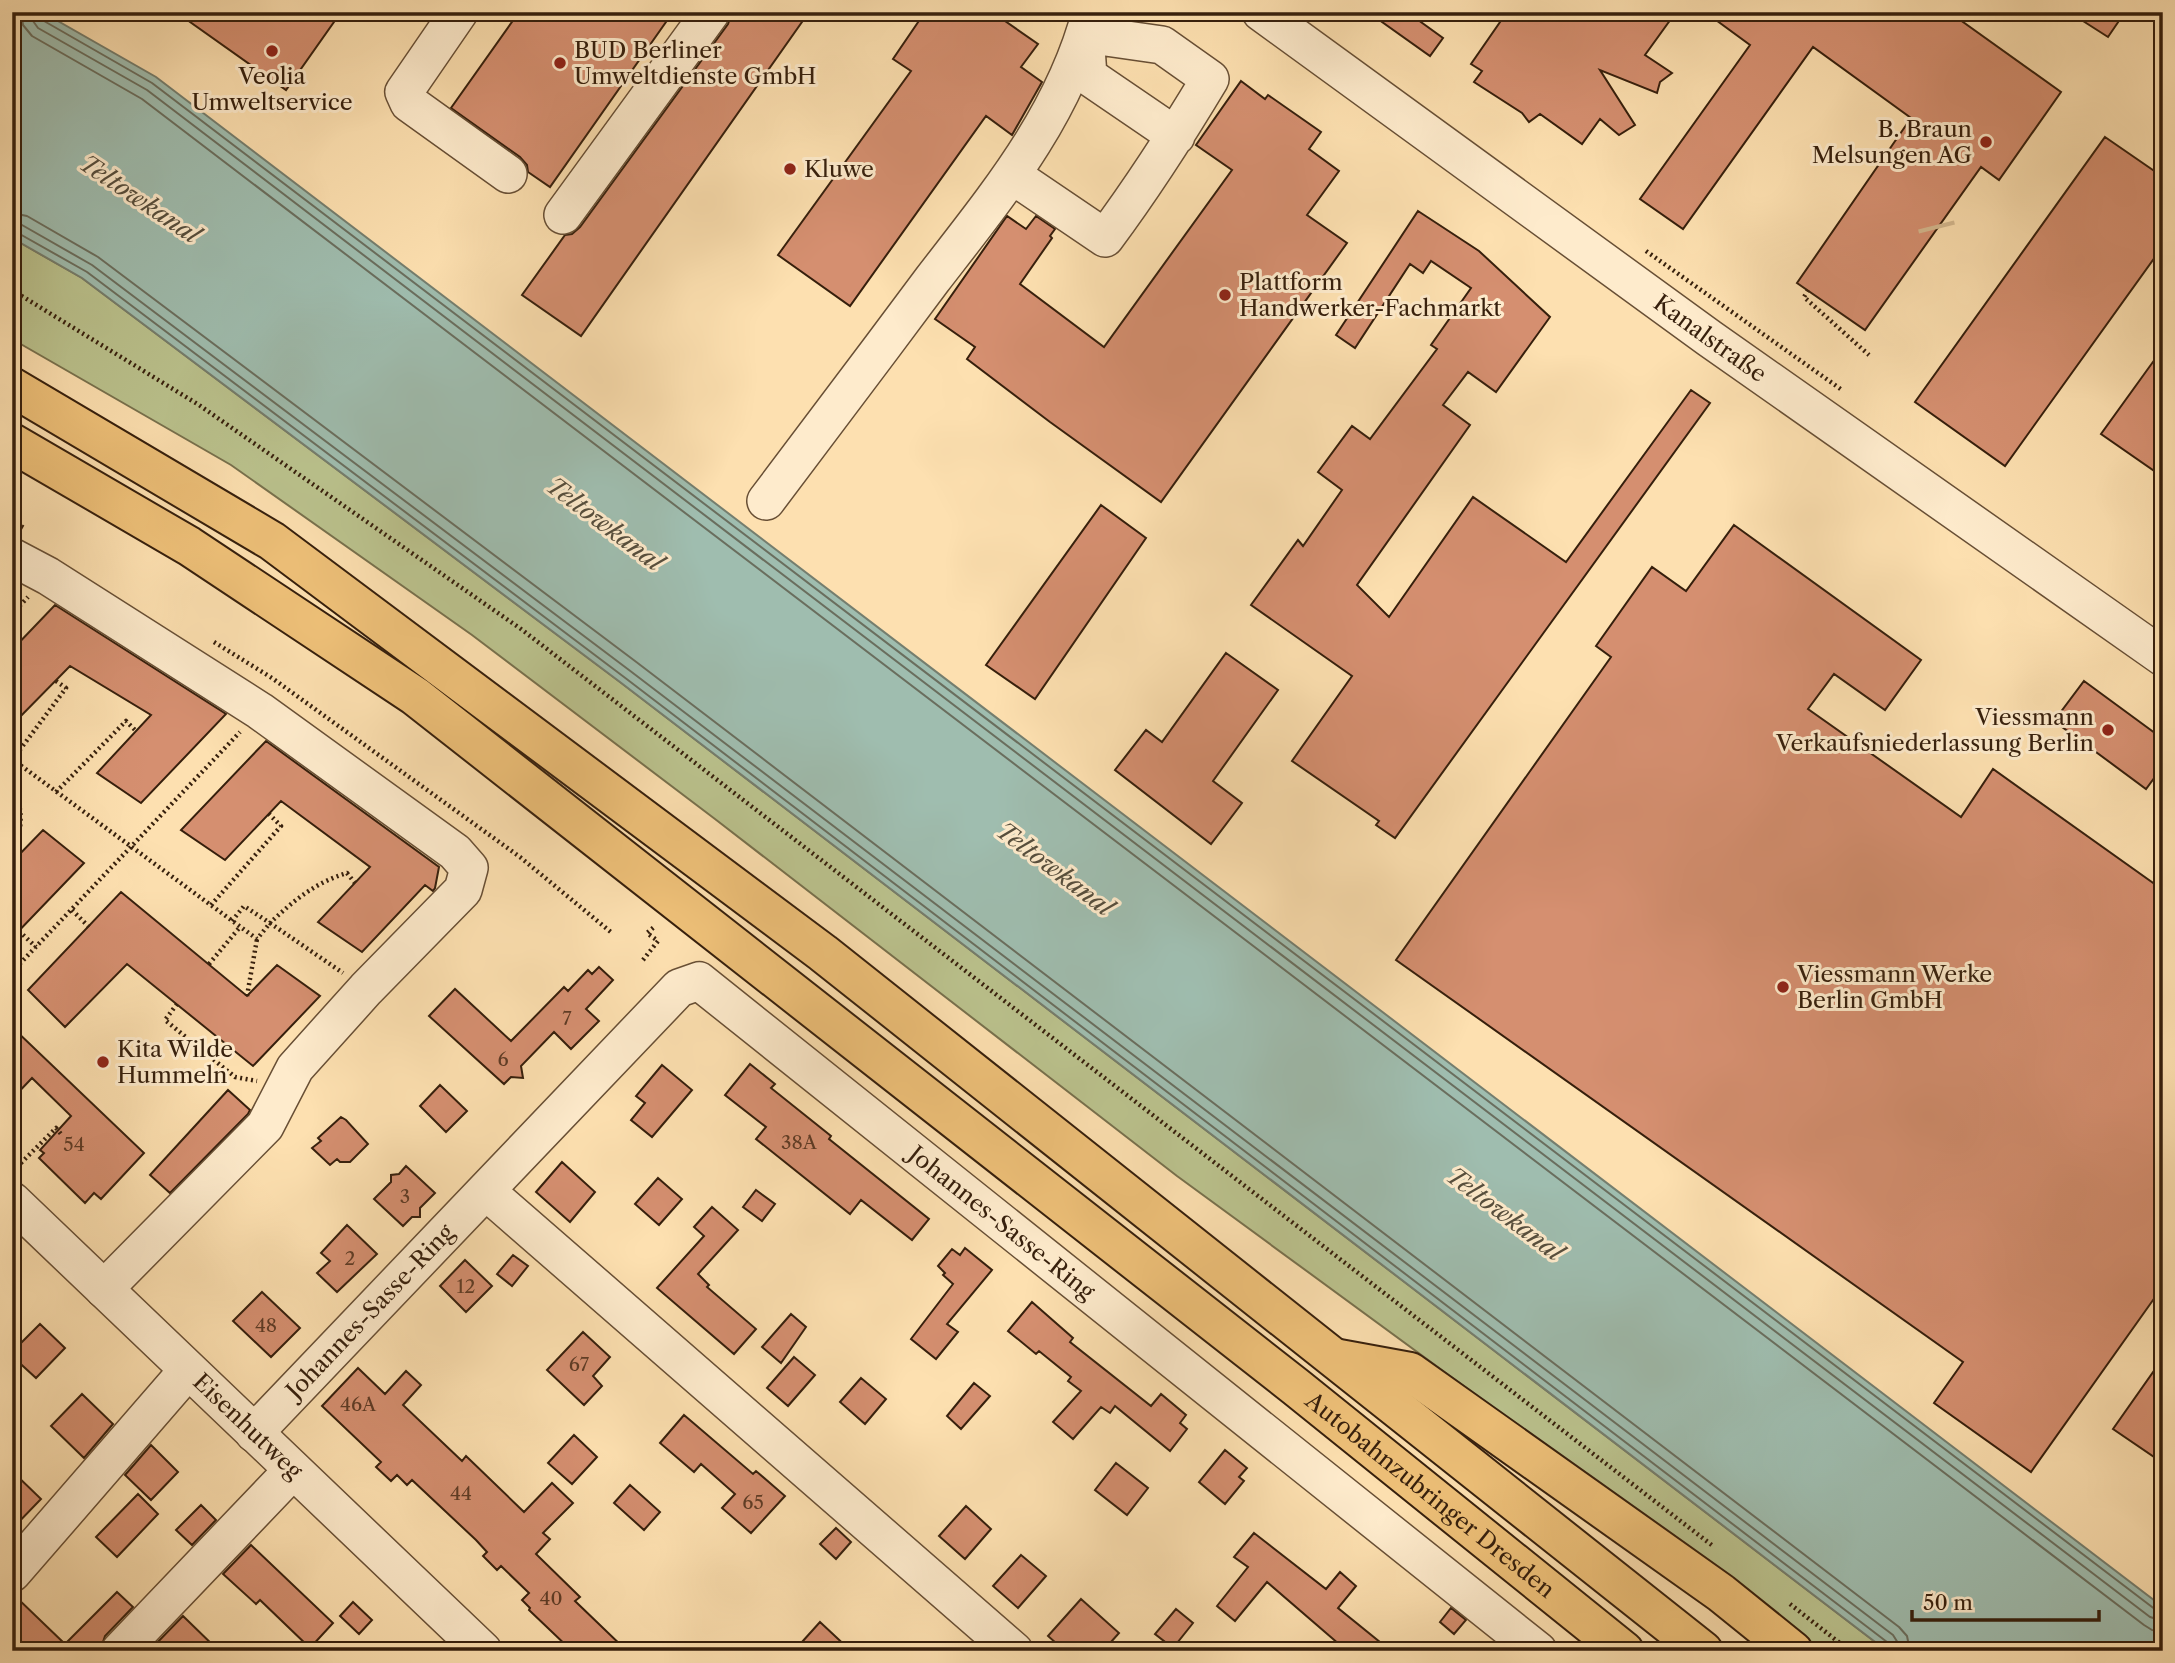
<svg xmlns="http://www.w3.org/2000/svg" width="2175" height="1663" viewBox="0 0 2175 1663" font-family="'Libre Caslon Text',serif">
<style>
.green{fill:#bbc38e;stroke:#78714d;stroke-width:2}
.water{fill:#9fbdaf;stroke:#757e6e;stroke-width:2}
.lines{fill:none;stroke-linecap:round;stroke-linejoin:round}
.shore{stroke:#6a6e5e;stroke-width:2}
.building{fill:#d58f70;stroke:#361f0c;stroke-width:2}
.minor-tunnel{stroke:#d5b98f;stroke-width:37;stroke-dasharray:37 18;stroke-linecap:butt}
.minor-casing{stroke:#684f35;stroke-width:40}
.highway-casing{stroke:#361f0c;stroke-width:42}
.path{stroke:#361f0c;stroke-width:4.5;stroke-dasharray:2 3.5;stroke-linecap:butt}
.minor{stroke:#feebcc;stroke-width:37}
.highway{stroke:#eec078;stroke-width:38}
.poi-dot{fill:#8f2418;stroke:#feebcc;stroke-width:2.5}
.labels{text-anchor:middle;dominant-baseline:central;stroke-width:6;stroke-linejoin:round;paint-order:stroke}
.number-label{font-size:19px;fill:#5e3b25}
.poi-label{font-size:23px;fill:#361f0c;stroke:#feebcc;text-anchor:start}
.street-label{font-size:23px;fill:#361f0c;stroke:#feebcc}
.water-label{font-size:24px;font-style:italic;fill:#564e3d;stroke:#feebcc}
</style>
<rect width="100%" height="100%" fill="#fde0b0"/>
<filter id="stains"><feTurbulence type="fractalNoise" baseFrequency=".00286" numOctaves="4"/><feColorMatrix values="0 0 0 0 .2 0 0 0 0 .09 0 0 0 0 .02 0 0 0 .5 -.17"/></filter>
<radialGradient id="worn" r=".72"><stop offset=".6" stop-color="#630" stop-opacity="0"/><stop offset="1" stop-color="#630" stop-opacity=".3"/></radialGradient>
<path class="green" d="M12,238L82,278L620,682L1887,1651H1820L1667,1535L1177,1176L715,819L472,635L231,465L12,339Z"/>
<path class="water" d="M12,12H42L156,77L2163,1607V1651H1887L620,682L82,278L12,238Z"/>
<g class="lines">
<path class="shore" d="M21,12L23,25L32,36L142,99L2144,1625L2152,1630L2163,1631
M32,12L33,21L38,28L147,90L2150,1617L2163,1621
M40,12L44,21L152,83L2156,1610L2163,1612
M12,213L27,216L98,257L635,661L1899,1627L1907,1636L1910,1651
M12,224L22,225L92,265L629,670L1893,1635L1898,1643L1900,1651
M12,232L18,233L87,272L624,677L1887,1642L1891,1651"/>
</g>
<path class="building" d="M176,12H341L286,90Z
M519,12H673L550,187L528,172L527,165L520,157L451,108Z
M732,12H809L581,336L522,295L565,235L572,234L580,227L728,24Z
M925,12H992L1038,44L1021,67L1042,82L1012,135L986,116L850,306L778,255L911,71L893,59Z
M1368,12H1407L1443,38L1430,56Z
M1507,12H1676L1645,55L1672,73L1660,82L1657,93L1600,70L1635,125L1619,135L1600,119L1582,144L1540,114L1529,122L1522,113L1474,82L1482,71L1471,64Z
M1705,12H1949L2061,92L1999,180L1981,167L1865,330L1797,283L1911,118L1813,47L1683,229L1640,199L1750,45Z
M2069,12H2125L2108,37Z
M1241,81L1265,99L1268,95L1321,132L1309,149L1339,171L1307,215L1347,243L1161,502L1050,422L967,359L975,347L935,319L1007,216L1026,229L1036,216L1055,229L1050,236L1052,238L1020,284L1104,347L1232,170L1196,145Z
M2105,137L2163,177V246L2005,466L1915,402Z
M1418,211L1479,251L1550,317L1496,392L1468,372L1443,405L1470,425L1357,585L1389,617L1473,497L1566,562L1691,390L1710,403L1395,838L1376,825L1379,821L1292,761L1352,676L1251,605L1298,540L1303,546L1342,490L1318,472L1352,426L1370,439L1437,349L1431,345L1471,288L1431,261L1423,273L1410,264L1355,348L1336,335Z
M2163,348V477L2101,434Z
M1101,505L1146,538L1035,699L986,665Z
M1734,525L1921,660L1885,710L1834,674L1808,709L1961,817L1993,769L2163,890V1286L2031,1472L1934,1403L1963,1362L1396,960L1611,657L1596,646L1652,567L1686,591Z
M55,605L226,714L141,803L97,773L151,715L70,666L12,725V650Z
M1226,653L1278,690L1213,781L1242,803L1211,844L1115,770L1146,730L1162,742Z
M2084,681L2163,739V766L2146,789L2054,721Z
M266,741L439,867L435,888L433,891L425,885L362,952L318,922L370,867L281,801L225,860L181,830Z
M43,830L84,863L12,938V862Z
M121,892L247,996L277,965L320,996L253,1066L127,964L65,1027L28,990Z
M599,967L613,980L586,1009L599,1021L571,1049L554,1032L521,1066L523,1078L511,1077L504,1084L429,1016L455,989L511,1041L564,987L568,991L588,970L592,974Z
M12,1027L144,1153L101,1199L94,1193L85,1203L39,1158L44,1153L40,1150L71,1116L32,1078L12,1099Z
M750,1064L775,1084L771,1088L831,1136L829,1139L929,1219L912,1240L861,1200L850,1214L756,1139L766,1127L725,1095Z
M662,1065L692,1090L652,1137L631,1120L645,1103L636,1096Z
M440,1085L467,1111L446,1132L420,1106Z
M228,1090L250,1110L248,1114L170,1193L150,1175Z
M341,1117L346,1120L368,1144L350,1162H340L337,1159L330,1165L312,1148L321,1141L318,1138Z
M562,1162L595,1192L570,1222L536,1192Z
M406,1166L435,1193L420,1208V1217H412L403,1226L374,1199L391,1182V1175L399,1174Z
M658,1178L682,1199L659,1225L635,1204Z
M756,1190L775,1204L762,1221L743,1207Z
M712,1207L738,1230L698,1274L709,1285L707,1287L756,1329L734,1354L657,1288L704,1236L694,1227Z
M347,1225L377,1254L337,1292L317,1273L330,1261L321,1253Z
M965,1248L992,1270L947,1324L958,1332L936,1359L911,1339L953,1284L943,1275L945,1273L938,1266L952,1249L960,1255Z
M513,1255L528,1266L512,1286L497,1274Z
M465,1260L492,1286L466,1312L440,1286Z
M262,1292L300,1328L271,1357L233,1321Z
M1032,1302L1073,1338L1070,1342L1151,1406L1161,1394L1186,1415L1180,1423L1187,1429L1170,1451L1115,1406L1110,1413L1101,1407L1073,1439L1053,1422L1081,1391L1068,1381L1071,1377L1039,1351L1036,1354L1008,1331Z
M791,1314L806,1327L781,1363L762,1347Z
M40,1324L65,1348L36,1378L12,1356V1352Z
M583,1332L610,1357L593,1376L602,1386L584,1405L547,1370Z
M794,1357L815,1375L788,1406L767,1388Z
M2163,1358V1463L2113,1429Z
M358,1368L385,1394L406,1371L421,1385L403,1405L462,1461L466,1456L524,1512L552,1483L573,1503L543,1533L550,1539L536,1554L580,1597L575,1601L627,1651H572L529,1610L530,1608L522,1600L529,1593L501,1566L497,1570L483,1556L487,1552L476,1540L412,1480L407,1485L397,1475L391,1481L376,1467L381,1462L322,1406Z
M861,1378L886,1399L865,1424L840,1402Z
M974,1383L990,1396L961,1429L947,1416Z
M82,1394L113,1424L84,1458L51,1426Z
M684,1415L753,1474L756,1471L785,1496L751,1533L722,1508L735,1494L701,1464L694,1472L660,1443Z
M574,1435L597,1457L572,1484L548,1463Z
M151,1445L178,1472L151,1500L125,1475Z
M1225,1450L1247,1468L1239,1477L1244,1481L1225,1504L1199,1482Z
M1116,1463L1148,1488L1127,1515L1095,1490Z
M12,1471L41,1499L12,1529Z
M630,1485L660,1512L644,1530L614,1503Z
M138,1494L158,1514L117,1557L96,1537Z
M201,1505L216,1520L192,1545L176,1530Z
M966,1506L991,1529L965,1559L939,1536Z
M836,1528L851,1542L836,1559L820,1544Z
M1254,1533L1326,1589L1340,1572L1356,1586L1338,1608L1391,1651H1347L1267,1582L1235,1621L1217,1606L1248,1567L1234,1557Z
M251,1545L333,1623L310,1648L260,1600L256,1604L223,1574Z
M1021,1555L1046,1576L1018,1608L993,1586Z
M117,1592L133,1607L105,1636L100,1651H12V1593L65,1644Z
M1081,1599L1119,1633L1103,1651H1065L1048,1636Z
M353,1602L372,1620L359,1634L340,1616Z
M1451,1608L1466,1620L1454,1634L1440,1622Z
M1176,1609L1193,1623L1173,1648L1155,1634Z
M183,1616L219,1651H149Z
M820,1622L851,1651H812L802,1642Z"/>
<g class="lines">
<path class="minor-tunnel" d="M1936,225L1937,229"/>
<defs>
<g id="minor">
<path d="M459,12L404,92L409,103L508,174"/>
<path id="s1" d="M1261,12L1709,338L2163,657"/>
<path d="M1012,175L1105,238C1143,187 1177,134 1210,79L1162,45L1085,34L1088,76L1176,136"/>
<path d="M563,215L711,12"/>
<path d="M766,501C821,428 877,354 932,280C996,197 1064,116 1091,12"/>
<path d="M12,557L48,576L260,711L455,852L469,868L463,890L366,989L295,1068L265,1126L104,1289"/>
<path d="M486,1191L1014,1651"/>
<path id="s2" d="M12,1201L483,1651"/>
<path id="s3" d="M254,1433L679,988L699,981L1538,1651"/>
<path d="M12,1573L188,1370"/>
<path d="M120,1651L293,1470"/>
</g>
<g id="highway">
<path d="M12,387L272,541L823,953L1703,1651"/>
<path id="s4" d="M12,443L189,546L415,696L1296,1387L1624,1651"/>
<path d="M1339,1359L1410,1372L1721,1593L1793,1651"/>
</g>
</defs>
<use href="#minor" class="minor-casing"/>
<use href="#highway" class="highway-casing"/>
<path class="path" d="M1646,251L1842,390
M12,290L199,405L521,629L1713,1546
M1808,290L1804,297L1869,355
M12,521L24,528
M12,614L28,597
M214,642L272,678L520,857L612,933
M12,759L257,939L270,923L343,973
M13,759L66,688L56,681
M12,790L17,768L20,765
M56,792L126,721L136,731
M12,839L19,834C22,820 21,801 13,789
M211,905L281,826L269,814
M72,910L89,927
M232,921L244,906L270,923C293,901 316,882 347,873L355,883
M19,931L36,947
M643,960L658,941L647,933L654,927
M209,964L240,927
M12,972L240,732
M247,996L257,939
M177,1004L165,1020L235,1077L257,1081
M17,1167L56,1128L61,1134
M1790,1604L1850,1651"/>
<use href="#minor" class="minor"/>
<use href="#highway" class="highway"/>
</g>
<g class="poi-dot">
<circle cx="272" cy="51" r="7"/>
<circle cx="560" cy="63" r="7"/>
<circle cx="1986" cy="142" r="7"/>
<circle cx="790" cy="169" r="7"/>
<circle cx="1225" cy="295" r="7"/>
<circle cx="2108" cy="730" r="7"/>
<circle cx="1783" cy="987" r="7"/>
<circle cx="103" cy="1062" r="7"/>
</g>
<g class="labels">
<g class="number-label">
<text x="567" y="1018">7</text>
<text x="503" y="1059">6</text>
<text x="799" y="1142">38A</text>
<text x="74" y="1144">54</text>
<text x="405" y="1196">3</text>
<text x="350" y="1258">2</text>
<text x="466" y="1286">12</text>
<text x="266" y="1325">48</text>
<text x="579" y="1364">67</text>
<text x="358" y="1404">46A</text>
<text x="461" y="1493">44</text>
<text x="753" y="1502">65</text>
<text x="551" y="1598">40</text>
</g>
<g class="poi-label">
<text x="574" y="50">BUD Berliner<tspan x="574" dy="26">Umweltdienste GmbH</tspan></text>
<text x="272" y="76" text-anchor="middle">Veolia<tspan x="272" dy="26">Umweltservice</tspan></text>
<text x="1972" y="129" text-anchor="end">B. Braun<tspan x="1972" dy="26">Melsungen AG</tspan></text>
<text x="804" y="169">Kluwe</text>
<text x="1239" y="282">Plattform<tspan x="1239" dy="26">Handwerker-Fachmarkt</tspan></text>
<text x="2094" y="717" text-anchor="end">Viessmann<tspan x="2094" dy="26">Verkaufsniederlassung Berlin</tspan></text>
<text x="1797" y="974">Viessmann Werke<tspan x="1797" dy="26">Berlin GmbH</tspan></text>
<text x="117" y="1049">Kita Wilde<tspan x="117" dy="26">Hummeln</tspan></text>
</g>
<g class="street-label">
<text stroke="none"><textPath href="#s1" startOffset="555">Kanalstraße</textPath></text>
<text stroke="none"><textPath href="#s3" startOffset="1024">Johannes-Sasse-Ring</textPath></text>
<text stroke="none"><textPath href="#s3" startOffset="168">Johannes-Sasse-Ring</textPath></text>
<text stroke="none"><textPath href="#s2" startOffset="326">Eisenhutweg</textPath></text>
<text stroke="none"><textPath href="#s4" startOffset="1768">Autobahnzubringer Dresden</textPath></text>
</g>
<g class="water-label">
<text transform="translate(140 199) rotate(34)">Teltowkanal</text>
<text transform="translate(605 524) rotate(37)">Teltowkanal</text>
<text transform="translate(1055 869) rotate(37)">Teltowkanal</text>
<text transform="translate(1505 1214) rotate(37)">Teltowkanal</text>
</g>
</g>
<rect width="2175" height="1663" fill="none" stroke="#fde0b0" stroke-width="42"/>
<rect x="14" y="14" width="2147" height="1635" fill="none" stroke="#361f0c" stroke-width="3.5"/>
<rect x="21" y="21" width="2133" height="1621" fill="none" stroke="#361f0c" stroke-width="2"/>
<path d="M1912 1610v10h187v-10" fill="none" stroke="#361f0c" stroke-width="3.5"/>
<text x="1923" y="1610" font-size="21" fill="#361f0c" stroke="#feebcc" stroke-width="5" paint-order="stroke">50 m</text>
<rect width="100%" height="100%" filter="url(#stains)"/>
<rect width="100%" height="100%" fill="url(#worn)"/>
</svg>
